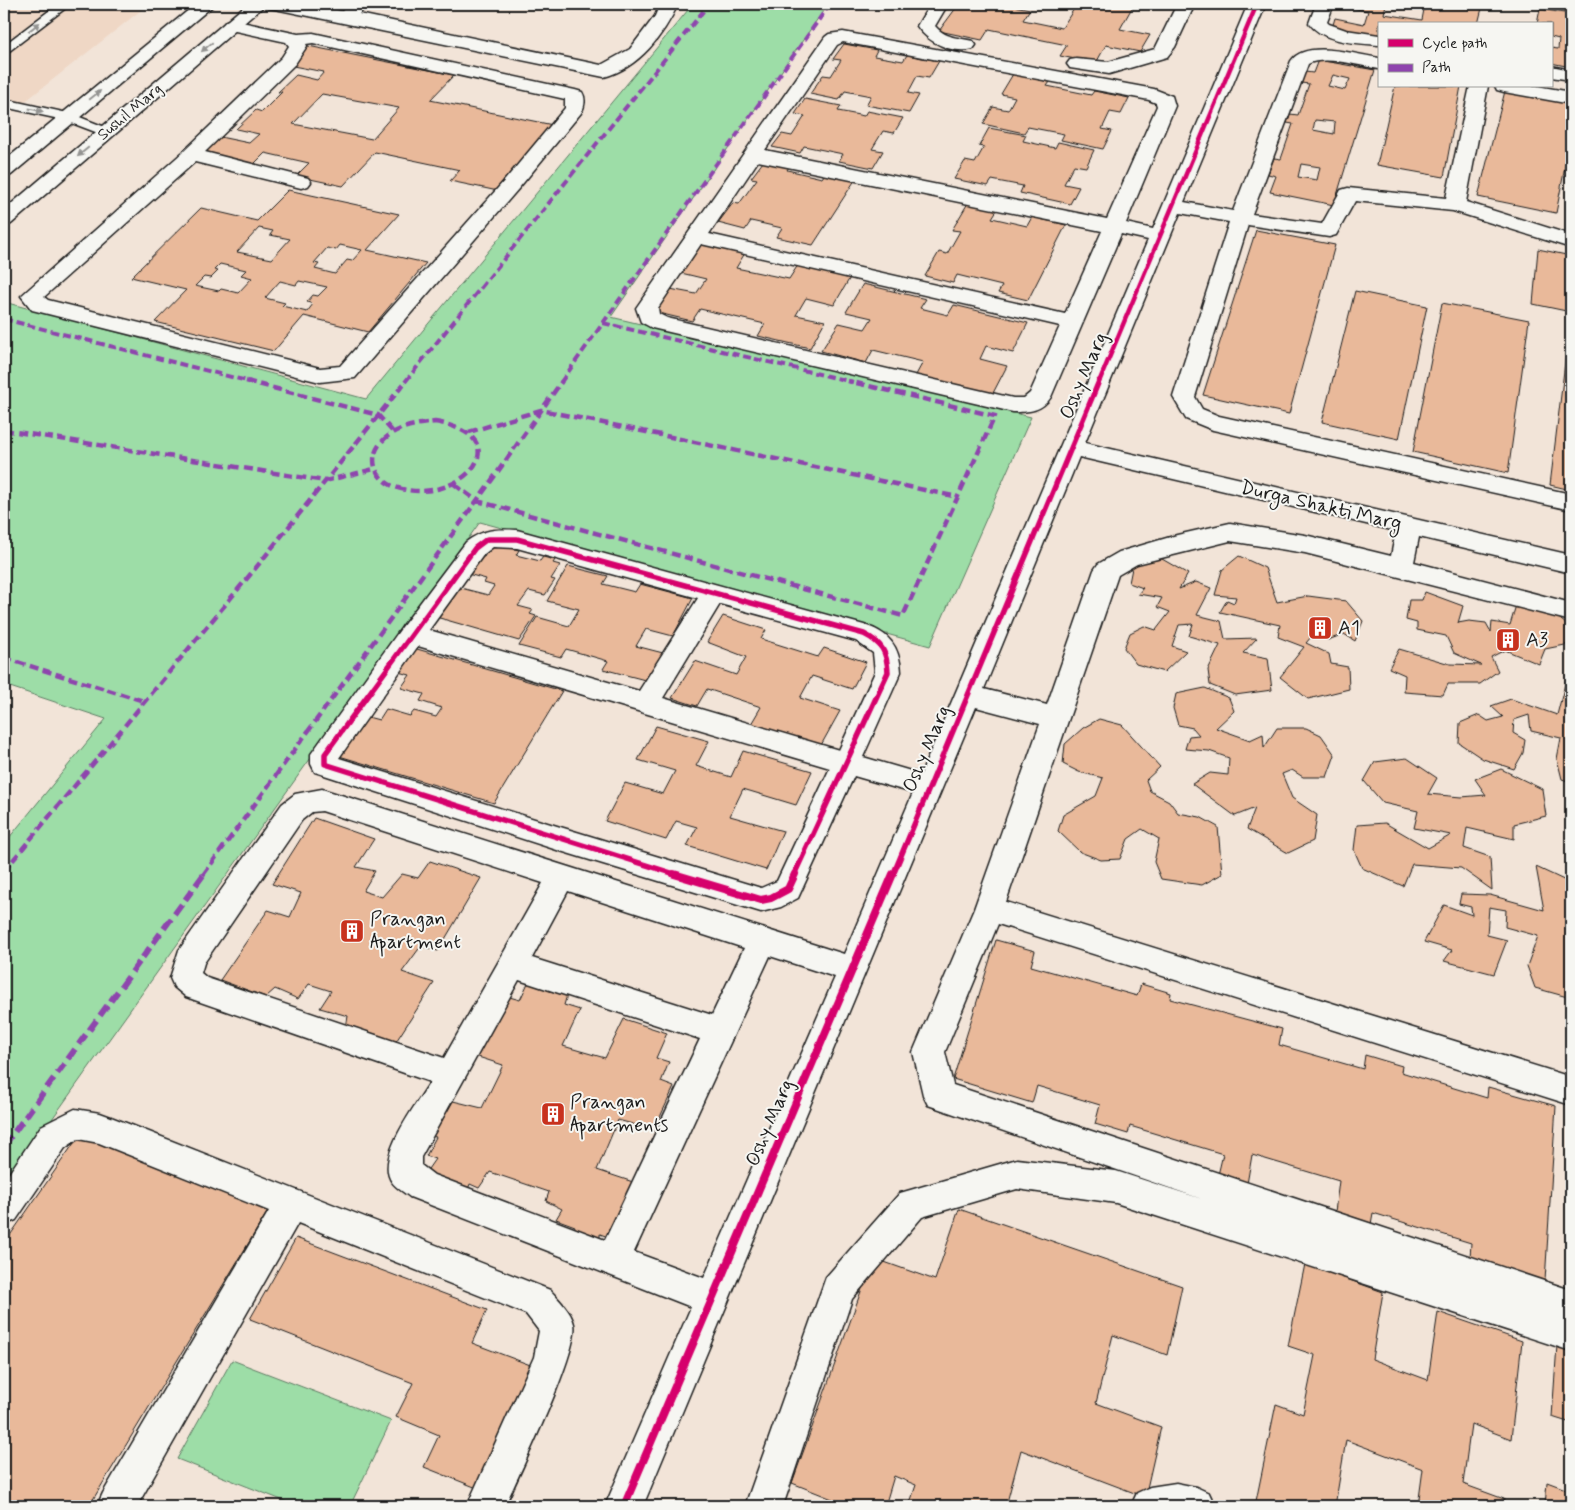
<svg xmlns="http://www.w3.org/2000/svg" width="1575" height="1510" viewBox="0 0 1575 1510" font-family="Mynerve,sans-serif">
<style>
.built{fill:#efd7c5}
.green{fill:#9ddda7;stroke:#5c7c62}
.building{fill:#e9b99a;stroke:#1c1c1c;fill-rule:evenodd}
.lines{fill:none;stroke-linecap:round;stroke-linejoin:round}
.lane-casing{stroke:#1c1c1c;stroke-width:3}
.street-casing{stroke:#1c1c1c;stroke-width:3}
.secondary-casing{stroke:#1c1c1c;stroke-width:3}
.lane{fill:#f6f6f2;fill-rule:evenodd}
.street{fill:#f6f6f2;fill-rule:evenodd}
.secondary{fill:#f6f6f2;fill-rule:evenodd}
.quiet-far2{stroke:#8e44ad;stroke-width:4;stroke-dasharray:8 4;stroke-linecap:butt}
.quiet-far1{stroke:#8e44ad;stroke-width:4.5;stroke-dasharray:9 4.5;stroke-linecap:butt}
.quiet{stroke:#8e44ad;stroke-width:6;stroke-dasharray:12 6;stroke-linecap:butt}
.cycleway-far2-casing{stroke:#f6f6f2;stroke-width:7}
.cycleway-far1-casing{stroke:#f6f6f2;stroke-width:9}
.cycleway-casing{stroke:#f6f6f2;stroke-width:11}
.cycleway-far2{stroke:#d6006c;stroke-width:4.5}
.cycleway-far1{stroke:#d6006c;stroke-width:5.5}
.cycleway{stroke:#d6006c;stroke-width:8}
.oneway{fill:#949492}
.labels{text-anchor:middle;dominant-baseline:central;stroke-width:4;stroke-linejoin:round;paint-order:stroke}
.far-street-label{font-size:16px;fill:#1c1c1c;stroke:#f6f6f2}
.street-label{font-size:20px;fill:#1c1c1c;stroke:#f6f6f2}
.poi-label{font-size:20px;fill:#1c1c1c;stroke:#f6f6f2;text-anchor:start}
</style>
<rect width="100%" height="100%" fill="#f2e4d8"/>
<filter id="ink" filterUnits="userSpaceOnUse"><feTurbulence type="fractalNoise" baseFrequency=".02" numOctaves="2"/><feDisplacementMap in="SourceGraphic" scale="10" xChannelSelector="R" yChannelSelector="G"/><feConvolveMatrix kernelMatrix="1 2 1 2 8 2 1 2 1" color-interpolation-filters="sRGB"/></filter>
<g filter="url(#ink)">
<path class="built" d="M4,4H149L4,118Z"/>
<path class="green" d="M693,4H828L611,317L1031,417L930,646L480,522L4,1186V844L106,719L4,685V302L366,399Z
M232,1360L391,1421L350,1506H297L177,1459Z"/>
<path class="building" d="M959,4H1003L1030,9L1023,20L1062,28L1077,4H1134L1120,29L1150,35L1140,52L1106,45L1096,63L1060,56L1067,45L989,29L982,40L939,31Z
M1339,4H1386L1384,14L1422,20L1425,4H1483L1478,24H1379V36L1332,28L1335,18L1364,24L1368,11L1339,6Z
M1566,4H1571V67L1551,63V48L1558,49L1559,39L1551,37V24H1537L1540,9L1564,13Z
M844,44L877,50L874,56L903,61L907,55L939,61L929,78L917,76L908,93L919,95L909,113L866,105L871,96L845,91L839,100L810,94L823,75L831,76L841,60L833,59Z
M308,46L454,75L430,100L553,125L498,191L450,181L460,170L375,152L343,186L296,176L309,163L265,153L252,166L201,155L220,137L249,143L259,134L236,129L256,110L262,112L282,92H278L296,75L317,80L324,72L288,65ZM322,94L399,108L372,139L293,124Z
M1318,60L1375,70L1334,205L1270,192L1276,176L1268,174L1274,158L1281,159L1293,124L1287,123L1290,114L1298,115L1309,84L1301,83L1305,72L1313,73ZM1333,75L1350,79L1345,90L1328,86ZM1315,120L1335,122L1334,134L1313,130ZM1301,164L1320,167L1317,180L1298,177Z
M1013,74L1050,82L1047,86L1091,95L1094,91L1129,98L1121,114L1110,112L1102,129L1112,131L1103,149L1061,140L1064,134L1028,127L1024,133L983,124L993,107L1008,110L1015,97L1001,94Z
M1395,86H1461L1444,177L1377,165Z
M1505,91L1571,104V136L1556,213L1478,197Z
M805,99L841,106L838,111L864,116L867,111L903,118L894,133L883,131L872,149L883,151L873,168L839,161L843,154L804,146L800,153L772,147L782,134L792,136L805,116L795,114Z
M989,128L1026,135L1023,141L1055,148L1058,142L1094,150L1086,167L1074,165L1064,184L1079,187L1070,204L1020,193L1023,186L992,180L988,186L954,179L965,161L975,163L984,147L979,146Z
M766,158L792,163L787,170L822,178L827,171L857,177L813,245L776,237L782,228L751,221L745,230L718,223L733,203L739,204L757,179L751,178Z
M288,190L399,214L367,250L426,263L368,332L304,316L274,351L155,322L186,290L131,277L201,208L257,221ZM259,228L273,231L270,235L290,239L272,259L237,252ZM340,245L362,250L352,261L347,260L335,274L315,269L319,264L314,263L327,248L336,250ZM220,264L246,270L241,275L252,278L238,293L221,289L219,291L195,286L204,277L211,278L218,271L214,270ZM280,281L296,285L299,281L327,287L318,296L313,295L307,302L313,304L307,312L282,306L285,303L265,298Z
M968,203L997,210L992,218L1027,226L1032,217L1066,225L1028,300L998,293L1002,286L957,275L953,283L925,276L939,252L947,254L960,231L952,230Z
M1256,230L1335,245L1289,414L1203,395Z
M701,244L745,253L736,268L789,279L798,265L851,276L834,305L806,298L796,315L825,321L810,348L758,336L765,324L700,309L692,321L654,312L670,289L696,294L706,279L681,273Z
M1538,249L1571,256V312L1533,304Z
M863,284L926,299L920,308L948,315L954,305L1028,323L1013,353L986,346L980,359L1007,366L992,395L916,375L923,362L873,350L866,363L821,351L839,323L865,329L872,318L846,312Z
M1355,291L1427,306L1399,439L1322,422Z
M1442,303L1529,320L1508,473L1413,452Z
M1571,313V490L1550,485Z
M492,544L519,550L516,555L540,561L543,557L555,560L553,563L560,565L551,579L555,580L545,595L529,591L518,606L533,610L530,614L536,616L519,641L436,617L457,587L488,595L494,586L484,583L486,579L464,573L476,555L484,557Z
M1239,556L1265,568L1277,602L1308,596L1346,601L1363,621L1355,641L1344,634L1328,640L1316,631L1306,643L1329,654L1331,664L1348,667L1349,689L1308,699L1280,677L1304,647L1278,637L1280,625L1220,612L1227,600L1234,603L1236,597L1215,595L1222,570Z
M1162,559L1188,574L1179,589L1196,582L1211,588L1197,615L1221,621L1225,639L1257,638L1243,653L1268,658L1272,690L1235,695L1210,685L1208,670L1220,645L1189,636L1193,624L1179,625L1172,646L1186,651L1164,672L1136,664L1124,648L1130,633L1144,626L1156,630L1170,612L1157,607L1162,598L1138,594L1143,588L1129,583L1133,563Z
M568,566L608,576L603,584L635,592L640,584L693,598L673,636L646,629L636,646L663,653L649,681L603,669L608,661L566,649L561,657L519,646L537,617L569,626L579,609L547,601Z
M1425,592L1463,606L1458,623L1469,621L1486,623L1491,632L1492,622L1510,625L1516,605L1550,611L1566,624L1570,644L1545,649L1539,664L1505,650L1491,657L1498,671L1480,684H1448L1443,695L1404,692L1405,675L1389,668L1399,649L1450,664L1481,665L1454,653L1446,636L1417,630V623L1406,620L1409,600H1422Z
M723,616L766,630L761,639L818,657L824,648L866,662L852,689L812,676L800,698L840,711L820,747L751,724L761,707L707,689L697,706L672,698L695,661L736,675L746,657L707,642Z
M417,649L562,691L494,803L336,755L364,716L379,720L386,709L410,716L414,711L436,717L442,708L420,701L424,694L401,688L410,675L394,671Z
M1566,680L1571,683V782L1562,779L1557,759L1561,738L1531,731L1529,715L1514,720L1513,733L1525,740L1523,753L1514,769L1483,759L1459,743L1460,723L1479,715L1488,721L1503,717L1491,706L1511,699L1557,715Z
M1205,688L1229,698L1234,711L1216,728L1250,740L1263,734L1264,748L1277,728H1306L1321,735L1335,755L1327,777H1303L1292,770L1282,774L1292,798L1317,815L1313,841L1288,853L1247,829L1255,808L1235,816L1192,784L1210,773L1228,775L1229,758L1209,751L1185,749L1189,736L1199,735L1193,728L1178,725L1173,708L1176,694Z
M1099,719L1122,725L1160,767L1146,780L1150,791L1169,801L1178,813L1200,817L1218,827L1222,874L1202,885L1161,879L1154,862L1159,839L1142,829L1128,839L1120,859L1101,860L1080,852L1058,831L1063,815L1096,796L1103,778L1079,772L1063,764L1065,744L1083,728Z
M656,726L709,741L696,766L731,777L743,751L812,771L796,805L743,789L730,816L783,831L766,870L687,846L697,827L676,821L666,840L605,821L625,783L663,794L675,771L638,760Z
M1407,758L1437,778L1428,794L1461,797L1486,795L1475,779L1501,769L1542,789L1546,816L1514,824V839L1467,828L1464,848L1490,857L1492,890L1461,868L1412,864L1403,886L1362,868L1354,850L1357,825L1385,823L1428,848L1451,835L1414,828L1418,811L1383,803L1364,781L1375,762Z
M314,818L374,839L356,867L375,871L363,891L382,897L402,874L418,878L430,861L481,878L438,951L421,946L402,972L434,983L395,1043L346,1028L348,1016L320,1008L331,991L309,984L298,999L275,989L266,997L220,980L268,910L290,917L301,893L272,884Z
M1568,862H1571V917L1569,918L1571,920V938L1569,939L1571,941V998L1535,988L1527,966L1538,936L1505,927L1506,910L1489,907L1487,935L1507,940L1494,974L1444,961L1452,950L1424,942L1444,905L1472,915L1471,907L1459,904L1461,894L1490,895L1544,910L1536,867L1566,881Z
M996,940L1035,951L1031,966L1137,996L1141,984L1171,993L1170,999L1282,1029L1279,1045L1363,1069L1365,1055L1402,1066L1401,1072L1487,1098L1488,1087L1556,1106L1545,1281L1470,1258L1471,1243L1373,1213L1371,1224L1335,1212L1339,1181L1252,1155L1247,1184L1218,1175L1223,1154L1130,1126L1128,1134L1095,1124L1100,1105L1037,1086L1032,1103L953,1079Z
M528,983L567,995L564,1005L580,1010L563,1046L605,1058L624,1019L667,1033L656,1058L669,1062L661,1082L674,1087L654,1130L618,1120L597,1170L633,1182L611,1238L600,1234V1246L571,1237L575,1226L556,1219L562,1209L546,1201L549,1192L490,1172L479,1188L470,1184L467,1192L434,1181L437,1176L426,1172L435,1159L426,1156L436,1137L430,1136L453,1101L482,1108L503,1065L475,1056L506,996L520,1000Z
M81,1133L271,1206L89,1506H4V1244Z
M959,1209L1182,1286L1167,1355L1113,1335L1096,1403L1161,1427L1145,1497L1021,1450L1006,1506H909L916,1485L894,1476L885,1506H850L792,1483L873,1258L935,1280Z
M296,1238L487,1310L472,1343L533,1366L477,1488L424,1467L439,1435L396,1417L413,1383L250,1319Z
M1305,1264L1383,1292L1372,1359L1428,1380L1438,1312L1522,1341L1511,1439L1471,1424L1463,1484L1504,1499L1503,1506H1418L1423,1469L1346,1440L1335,1506H1255L1276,1404L1303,1414L1315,1355L1288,1346Z
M1557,1345L1571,1350V1423L1552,1417Z
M1547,1482L1571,1491V1506H1545Z"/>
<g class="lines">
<defs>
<path id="lane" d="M58,4H71L8,52L4,53V45Z
M4,99L72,114L110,129L112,132L106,136L64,120L4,107Z"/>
<path id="street" d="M266,4H302L342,11L350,4H369L359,14L601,65L630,49L655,16L660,4H678C664,35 639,68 604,77L275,9L269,8Z
M930,4H948L935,26C945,38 959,38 973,41L976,45L973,49C953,54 928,43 917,26Z
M1177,4H1195L1175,47L1167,57L1109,74L1070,68L1067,64L1070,60L1076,59L1108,62L1155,49Z
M1248,4H1266L1184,202L1233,211L1291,61C1306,39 1357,55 1379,58V69C1361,66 1324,55 1308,64L1252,214L1322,224L1341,190L1348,188L1446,198L1470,86H1488L1466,202L1571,235V248L1453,211L1355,201L1336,235L1329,237L1248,225L1195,397L1202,409L1219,416L1571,494V510L1213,430L1186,419L1173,397L1229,222L1180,213L1085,443L1571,555V573L1419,537L1414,562L1571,603V621L1305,553L1230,541L1137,564L1118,575L1006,902L1571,1077V1105L998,924L945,1052L953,1085L1571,1290V1351L1116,1203L1017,1189L922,1217L852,1299L783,1506H745L826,1277L900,1193L1017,1159L1116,1171L1202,1199L928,1105L923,1095L913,1052L974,909L1040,724L976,707L643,1506H605L691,1307L410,1197C405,1193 396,1188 392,1182C374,1158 417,1104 430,1082L186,997L174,987L170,978L179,950L282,804L295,794L322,789L844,954L913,793L854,776L798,898L781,907L761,912L557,850L315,772L311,764V754L402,627L466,542C484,529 495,529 517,530L864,625C888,632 900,646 901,672L863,757L921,774L1148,240L1121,234L1051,397C1042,411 1029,412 1013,412L652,328L641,322L636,308L825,37L829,34L843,32L1154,89L1172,96L1175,106L1126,223L1153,229ZM843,42L1149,100L1156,103L1157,106L1107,219L765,150L837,45ZM758,161L1102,231L1065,314L709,234ZM701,244L1060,326L1030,393L1024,398H1013L667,318L659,314L658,308ZM1079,457L1396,531L1391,556L1305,535L1230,523L1177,535L1119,552L1098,564L1094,570L1047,705L984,689ZM493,547L517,548L698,598L639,691L429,630L484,554ZM720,604L856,641L873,653L875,672L839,750L663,698ZM418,646L830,768L777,881L761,888L557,826L339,758ZM322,811L543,883L444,1058L207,978L201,973L204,963L302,820L312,812ZM568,891L744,948L712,1015L532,958ZM770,956L835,977L704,1278L634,1252ZM519,980L700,1039L605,1240L434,1175L421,1165V1157Z
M1316,4H1334L1327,22L1329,24L1346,30L1379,35V45C1357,43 1323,43 1309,23Z
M232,20L298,34L313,33L575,90L582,92C586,98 585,107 581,113L519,188L355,378L320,382L32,310L21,296L184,151L282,57L289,46L286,42L226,29L223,25L226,21ZM313,43L565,99V108L505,180L340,366L320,368L48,300L44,297L195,162L301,188L308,186L311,182L308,178L205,152L295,64L307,46L306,44Z
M1551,66L1571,70V80L1551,77Z
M1495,86H1537L1571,92V104L1504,92L1497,90Z
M75,1109L100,1113L111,1117L550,1290C559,1300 571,1311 574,1324C580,1350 518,1476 505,1506H467L534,1357L539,1331L526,1314L298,1223L137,1506H97L103,1493L269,1211L99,1143L78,1139L65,1148L16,1220L4,1225V1181L41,1126Z
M1176,1483L1196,1487L1209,1493L1215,1506H1131L1137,1493L1150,1487Z"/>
<path id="secondary" d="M196,4H215L11,175L4,177V161Z
M247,4H266L11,224L4,226V210Z"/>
</defs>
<use href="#lane" class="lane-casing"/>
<use href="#street" class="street-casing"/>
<use href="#secondary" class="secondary-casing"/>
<use href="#lane" class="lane"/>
<use href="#street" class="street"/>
<use href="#secondary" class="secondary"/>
<path class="quiet-far2" d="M4,319L251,382
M603,323L853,382
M405,382L709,4
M561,382L830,4"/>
<path class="quiet-far1" d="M246,381L378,415L393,432
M435,422C523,437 461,506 398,488C372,480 365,453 388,436C401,426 419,424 435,422Z
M4,430L325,481L374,469
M469,432L541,410L958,497
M454,484L477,501L903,616L995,416L848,381
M4,658L144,701
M4,871L254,570L406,381
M203,875L489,484L562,381"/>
<path class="quiet" d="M4,1146L204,874"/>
<defs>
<path id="cycleway-far2" d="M1099,382L1257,4"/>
<path id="cycleway-far1" d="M678,875L325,764V754L475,548L487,539H517L864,634C882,643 887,652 888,672L794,875
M893,875L1099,381"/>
<path id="cycleway" d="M674,874L761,900L771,898L788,889L795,874
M624,1506L893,874"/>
</defs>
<use href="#cycleway-far2" class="cycleway-far2-casing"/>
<use href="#cycleway-far1" class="cycleway-far1-casing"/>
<use href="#cycleway" class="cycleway-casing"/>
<use href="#cycleway-far2" class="cycleway-far2"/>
<use href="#cycleway-far1" class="cycleway-far1"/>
<use href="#cycleway" class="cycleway"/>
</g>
<defs><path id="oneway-solid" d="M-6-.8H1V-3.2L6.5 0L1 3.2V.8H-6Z" transform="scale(1.25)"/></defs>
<g class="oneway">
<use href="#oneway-solid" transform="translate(34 27) rotate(-38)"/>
<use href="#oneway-solid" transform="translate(207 47) rotate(140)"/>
<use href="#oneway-solid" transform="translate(95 95) rotate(-39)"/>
<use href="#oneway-solid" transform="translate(36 110) rotate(12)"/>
<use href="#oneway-solid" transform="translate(83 152) rotate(140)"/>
</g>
</g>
<defs>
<symbol id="building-square" viewBox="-11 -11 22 22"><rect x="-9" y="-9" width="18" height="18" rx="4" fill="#c8321e" stroke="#f6f6f2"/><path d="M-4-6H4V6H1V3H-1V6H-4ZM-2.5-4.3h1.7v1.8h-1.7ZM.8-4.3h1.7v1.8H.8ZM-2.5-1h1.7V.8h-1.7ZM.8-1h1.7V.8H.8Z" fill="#fff"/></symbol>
</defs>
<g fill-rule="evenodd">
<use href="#building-square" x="1306" y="614" width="28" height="28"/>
<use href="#building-square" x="1494" y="626" width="28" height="28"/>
<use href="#building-square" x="338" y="917" width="28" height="28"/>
<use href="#building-square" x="539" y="1100" width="28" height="28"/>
</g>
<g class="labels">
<g class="far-street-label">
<text transform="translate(130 112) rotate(-40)">Sushil Marg</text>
</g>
<g class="street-label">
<text transform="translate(1084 376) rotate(-67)">Oshy Marg</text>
<text transform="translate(1321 506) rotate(13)">Durga Shakti Marg</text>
<text transform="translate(927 749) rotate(-67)">Oshy Marg</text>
<text transform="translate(770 1123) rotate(-67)">Oshy Marg</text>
</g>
<g class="poi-label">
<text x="1338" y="628">A1</text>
<text x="1526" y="640">A3</text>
<text x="370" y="919">Prangan<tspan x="370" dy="23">Apartment</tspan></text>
<text x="570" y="1102">Prangan<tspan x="570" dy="23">Apartments</tspan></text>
</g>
</g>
<rect width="1575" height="1510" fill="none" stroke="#f6f6f2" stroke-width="20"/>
<rect x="10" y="10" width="1555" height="1490" fill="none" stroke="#1c1c1c" stroke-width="2" filter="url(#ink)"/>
<rect x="1378" y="22" width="175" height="65" fill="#f6f6f2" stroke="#9f9f9c"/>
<rect x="1388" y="39" width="25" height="8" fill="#d6006c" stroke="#9f9f9c"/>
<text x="1422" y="48" font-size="15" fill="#1c1c1c">Cycle path</text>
<rect x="1388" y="64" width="25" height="8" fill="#8e44ad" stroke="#9f9f9c"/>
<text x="1422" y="72" font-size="15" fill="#1c1c1c">Path</text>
</svg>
